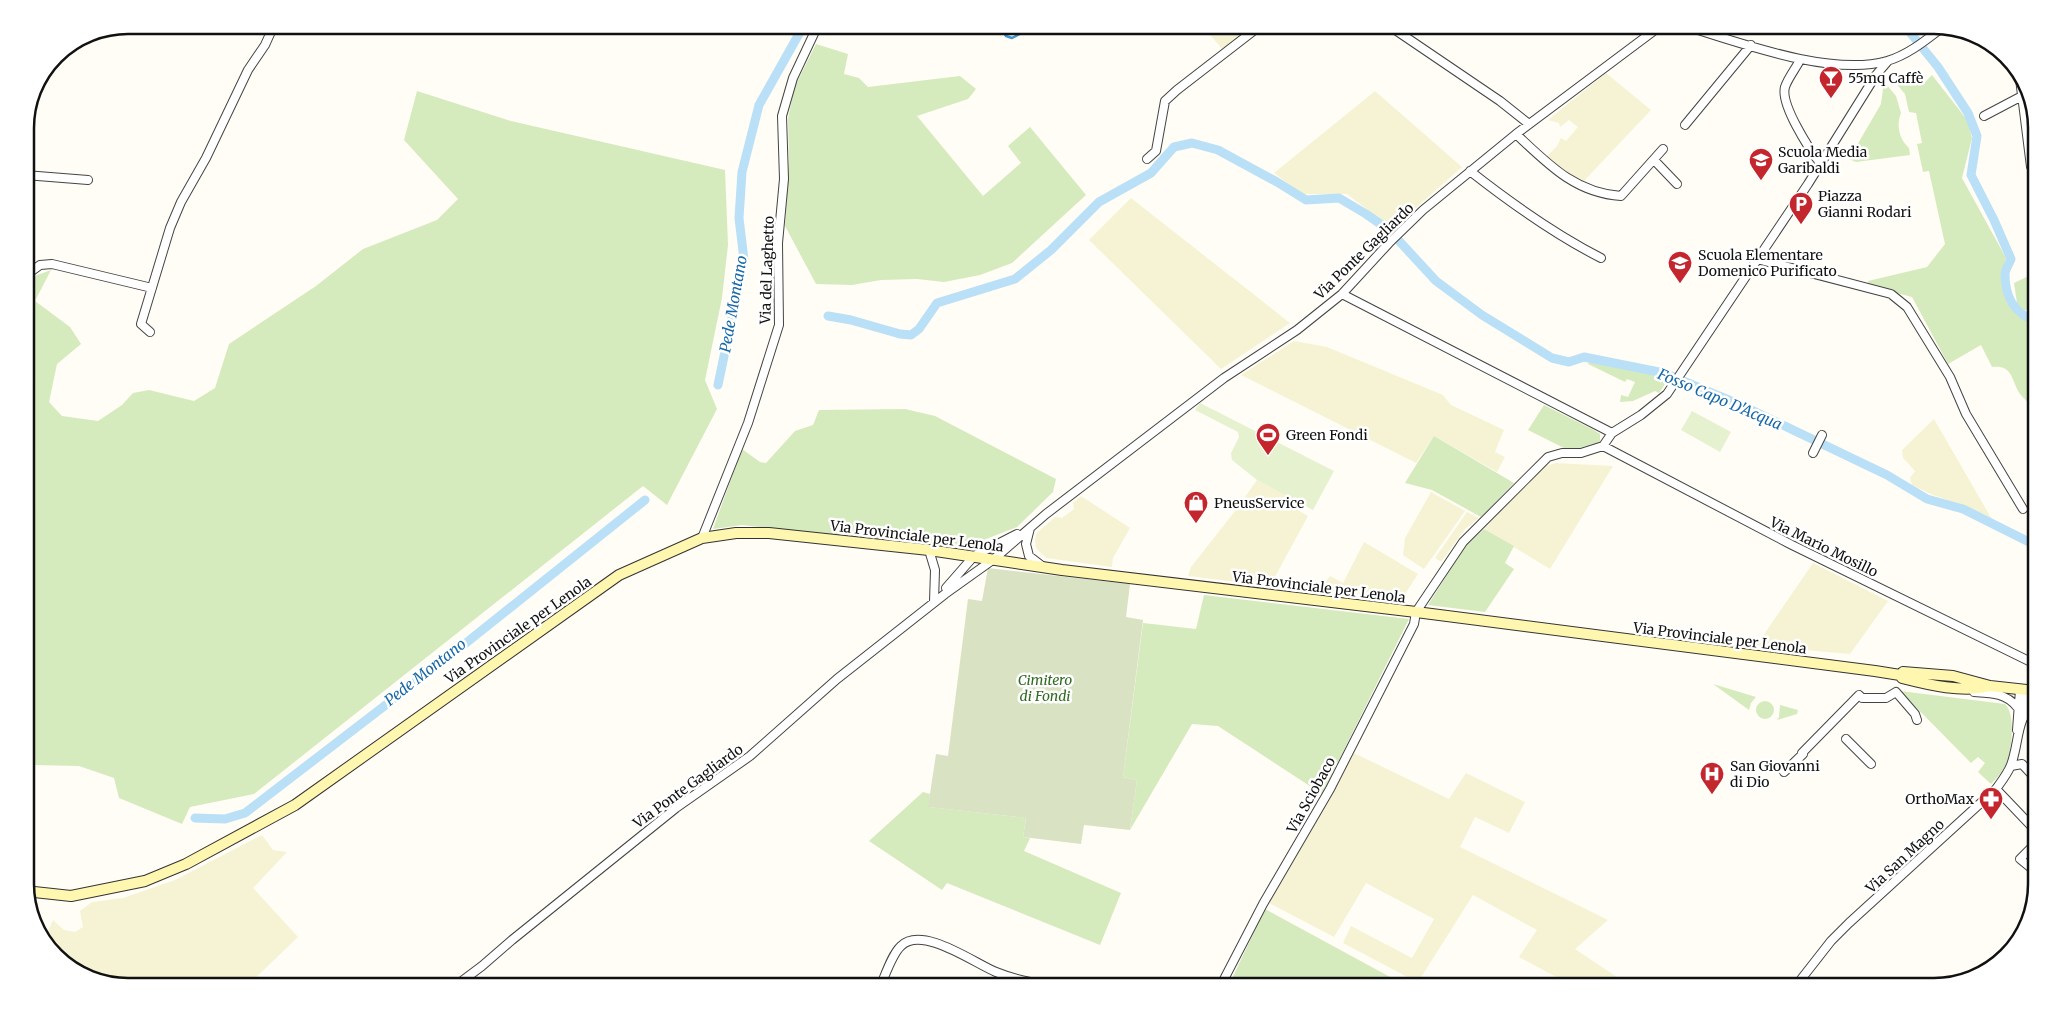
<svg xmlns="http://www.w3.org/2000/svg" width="2062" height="1012" viewBox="0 0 2062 1012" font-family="Merriweather,serif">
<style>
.farmland{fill:#f6f3d4}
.green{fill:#d5ebbd}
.cemetery{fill:#d9e3c4}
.pitch{fill:#e6f2cf}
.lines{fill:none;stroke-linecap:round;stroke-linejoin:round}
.stream{stroke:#3f96cf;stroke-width:2.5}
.canal{stroke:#b9e0f7;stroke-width:9}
.street-casing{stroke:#444;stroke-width:10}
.secondary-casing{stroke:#333;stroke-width:12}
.street{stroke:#fff;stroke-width:8}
.secondary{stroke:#fff6b0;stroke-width:10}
.labels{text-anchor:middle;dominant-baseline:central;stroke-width:5;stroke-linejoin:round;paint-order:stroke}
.poi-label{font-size:14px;fill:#111;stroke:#fff;text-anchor:start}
.street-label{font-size:14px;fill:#111;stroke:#fff}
.park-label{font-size:14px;font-style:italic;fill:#2f6b1f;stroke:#fff}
.water-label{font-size:15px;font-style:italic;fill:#1768a6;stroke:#fff}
.rim{fill:none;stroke:#111;stroke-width:2.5}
</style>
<rect width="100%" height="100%" fill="#fffdf5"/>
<path class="farmland" d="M1202,25H1255L1222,49Z
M1606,73L1651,110L1582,183L1571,178L1546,157L1557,146L1561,138L1566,141L1578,127L1569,120L1560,127L1559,123L1548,120Z
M1375,91L1462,167L1392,229L1347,194H1302L1274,173Z
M1131,198L1290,323L1221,369L1089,240Z
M1294,341L1327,347L1443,395L1451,405L1504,430L1495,452L1505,457L1497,472L1434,436L1416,463L1241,375Z
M1934,419L1993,521L1968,507L1933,495L1912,485L1910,478L1915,471L1903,458L1902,450Z
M1556,463L1613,466L1550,569L1484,529L1535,474L1546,466Z
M1257,480L1294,499L1291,506L1308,516L1270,586L1188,576L1191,567L1235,511Z
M1431,492L1465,511L1424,569L1403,555L1405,538Z
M1081,496L1130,528L1113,558L1112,567L1046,558L1036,548L1035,539L1037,533L1055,517L1062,518L1074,509L1073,503Z
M1467,512L1479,518L1465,529L1441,562L1435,558Z
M1364,542L1418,574L1402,599L1320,589L1330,576L1343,583Z
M1813,563L1888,601L1850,654L1756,646Z
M1354,753L1449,799L1466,773L1525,802L1509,833L1475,817L1460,847L1608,920L1575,949L1617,977L1609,987H1575L1519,957L1537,930L1473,895L1420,979L1413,980L1343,943L1351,926L1412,958L1434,919L1366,883L1334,937L1269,903L1270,897Z
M262,835L273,850L287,852L253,888L298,937L246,987H128L83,976L43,941L41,938L48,931L53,920L64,930L75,932L83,927L80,911L92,902L123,898L175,880Z"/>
<path class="green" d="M1909,25H1934L1935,26L1916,35Z
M816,44L848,54L844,74L859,78L868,87L960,76L976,89L968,99L917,116L983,196L1021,163L1008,146L1030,127L1086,195L1012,263L980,275L944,282L917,279L881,280L852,285L816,284L785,226L789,162L788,118L795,86Z
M1910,70L1925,82L1932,75L1968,121L1972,138L1962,178L2006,258C1997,286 2008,314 2037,323V408H2034C2030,404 2024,399 2020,394C2011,380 2013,364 1992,367L1981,345L1948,364L1912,297L1869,286L1868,281L1927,267L1945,244L1929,171L1923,172L1917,144L1922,143L1916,113L1909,112L1905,94L1894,81L1910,72Z
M1887,85L1896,96L1901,113C1896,125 1899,139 1909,148L1910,155L1856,162L1849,159L1881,104L1883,89Z
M417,91L511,121L725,170L728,245L722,298L705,380L717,409L667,505L643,486L254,794L190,807L182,824L119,798L114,778L79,766L32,765L25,761V300L32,277L51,270L35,301L70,327L81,344L57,364L49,402L62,416L98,421L122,405L133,393L149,390L194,401L215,388L229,344L316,286L363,249L437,220L458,199L404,140Z
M2037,272V306L2023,311L2017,303L2014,283Z
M1590,360L1669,378L1659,393L1655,391L1633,401L1620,402L1621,395L1628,397L1635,382L1627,379L1625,382L1588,364Z
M1544,405L1592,429L1600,434V442L1576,449L1564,448L1528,430Z
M905,409L935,416L1056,479L1053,492L1017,527L981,541L945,547L742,525L713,529L742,449L760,462L766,463L795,431L813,425L819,410Z
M1434,436L1514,483L1481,517L1432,490L1405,483Z
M1484,529L1514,546L1505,563L1514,569L1485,612L1428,605L1466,545Z
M1204,595L1409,619L1322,794L1218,726L1192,724L1130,830L1137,780L1123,777L1143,623L1196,629Z
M1713,684L1756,697L1751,703L1749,710Z
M1900,691L2005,704C2016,714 2012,751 2006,765C2002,772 1997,778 1991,784L1978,772L1985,763L1978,757L1971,763Z
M1756 710a9 9 0 1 1 18 0a9 9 0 1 1-18 0Z
M1780,705L1798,710L1797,714L1777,720L1779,717Z
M923,792L930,794L929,807L1026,818L1023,837L1030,838L1024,851L1121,893L1100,945L947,883L942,890L869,841Z
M1265,909L1403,984L1413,987H1228Z"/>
<path class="cemetery" d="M988,568L1130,584L1126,617L1143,620L1123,777L1137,780L1130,830L1084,825L1081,844L1023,837L1026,818L928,807L936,754L948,756L968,599L982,601Z"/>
<path class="pitch" d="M1200,403L1334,471L1313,510L1257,480L1232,460L1231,453L1239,437L1238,432L1195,410Z
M1692,411L1731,432L1720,452L1681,430Z"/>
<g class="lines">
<path class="stream" d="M1003,31L1006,36L1012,38L1037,25"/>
<path class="canal" d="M1904,25L1938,67L1968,113L1977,136L1971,175L1994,220L2011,259C2009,264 2005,270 2005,274C2005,297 2015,315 2037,321
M947,27L948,25
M828,316L851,320L900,334L911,335L919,329L937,303L1015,279L1051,250L1099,202L1151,173L1174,147L1192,143L1218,150L1277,182L1306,200L1339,198L1366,214L1389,230L1436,281L1482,315L1552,358L1569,362L1584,357L1664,373L1743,406L1887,475L1927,499L1963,509L2037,546
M718,385L744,260L739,218L742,172L759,105L804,25
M195,818L225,819L245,813L456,651L645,500"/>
<defs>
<path id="street" d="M1388,25L1500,101L1529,124
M1682,25C1738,42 1830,77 1887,61C1908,55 1926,40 1943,27
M1800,60C1796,68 1788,78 1785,87C1780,104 1809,149 1820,163
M2019,71L2031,167
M1984,116L2022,96
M1685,125L1751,45
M1516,134C1548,164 1575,193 1621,196L1663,149
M1147,159L1156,151L1165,101L1177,90L1261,25
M1654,160L1677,184
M1470,171C1512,204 1554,234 1601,258
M25,175L88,180
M1757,259L1891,294L1907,307L1950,377L1966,414L2023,509
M25,276L40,265L52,264L152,288
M1342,294L1612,433
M150,332L141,324L170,228L181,202L206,158L248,70L265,45L274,25
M1603,446L1792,545L2037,665
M1813,453L1822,435
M1030,528L1026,544L1029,556L1042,566
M702,538L748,423L779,325L778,243L784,179L782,116L793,78L818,25
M929,550L935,570L934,602
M946,588L974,556L1017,534
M1974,692C1991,693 2006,693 2017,707
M2026,709L2028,690
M2017,730L2020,690
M1846,739L1871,764
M1802,753L1859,695L1862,698H1886L1896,692L1915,714L1917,720
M2011,766L2022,764L2037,780
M1784,772L1803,754
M1996,789L2037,832
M2031,868L2020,859L2037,842
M454,987L482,966L512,940L676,808L750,756L837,679L945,594L994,559L1046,514L1224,378L1297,330L1342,294L1389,243L1423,210L1516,134L1659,27L1666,25
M880,987C885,976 892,954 901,946C922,925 974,963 996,972C1018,981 1039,984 1063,987
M1220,987L1263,904L1330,789L1414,624L1416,612L1463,542L1548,457L1562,453H1581L1603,446L1612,433L1641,415L1667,394L1808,184L1876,75L1888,61
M1795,987L1831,941L1849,923L1996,789C2001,782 2008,773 2011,765C2020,741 2015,718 2037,700"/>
<path id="secondary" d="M1900,675L1903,672L1953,676L1990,686L2037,691
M25,891L71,896L145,881L186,864L295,805L619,575L702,538L736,533H769L929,550L1062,570L1416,612L1875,671L1900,675L1902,678C1929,685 1963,693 1990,686"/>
</defs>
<use href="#street" class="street-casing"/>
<use href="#secondary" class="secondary-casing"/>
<use href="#street" class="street"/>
<use href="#secondary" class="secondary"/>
</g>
<defs>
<symbol id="bar-pin" viewBox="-11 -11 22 30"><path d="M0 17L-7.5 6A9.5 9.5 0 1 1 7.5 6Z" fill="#c4262e" stroke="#fff"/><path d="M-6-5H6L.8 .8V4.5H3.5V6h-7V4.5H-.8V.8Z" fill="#fff"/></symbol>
<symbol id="school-pin" viewBox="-11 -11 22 30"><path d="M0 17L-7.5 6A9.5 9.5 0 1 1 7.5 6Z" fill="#c4262e" stroke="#fff"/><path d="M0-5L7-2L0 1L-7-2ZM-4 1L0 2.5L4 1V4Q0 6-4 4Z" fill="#fff"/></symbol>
<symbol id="parking-pin" viewBox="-11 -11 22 30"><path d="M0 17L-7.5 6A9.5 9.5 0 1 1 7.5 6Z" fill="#c4262e" stroke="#fff"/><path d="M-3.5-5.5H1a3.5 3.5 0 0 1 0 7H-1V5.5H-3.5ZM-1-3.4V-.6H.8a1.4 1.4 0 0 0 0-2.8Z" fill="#fff"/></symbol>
<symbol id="stadium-pin" viewBox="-11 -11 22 30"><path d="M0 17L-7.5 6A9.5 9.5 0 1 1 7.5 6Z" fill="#c4262e" stroke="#fff"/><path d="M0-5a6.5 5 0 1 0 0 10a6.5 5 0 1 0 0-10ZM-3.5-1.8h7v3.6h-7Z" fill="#fff"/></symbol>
<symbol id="shop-pin" viewBox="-11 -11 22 30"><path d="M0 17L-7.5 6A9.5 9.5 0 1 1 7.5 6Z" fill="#c4262e" stroke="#fff"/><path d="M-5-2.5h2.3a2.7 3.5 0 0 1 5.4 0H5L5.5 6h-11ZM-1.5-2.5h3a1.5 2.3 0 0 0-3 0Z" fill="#fff"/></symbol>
<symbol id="hospital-pin" viewBox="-11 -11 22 30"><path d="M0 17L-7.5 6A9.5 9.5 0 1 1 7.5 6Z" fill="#c4262e" stroke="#fff"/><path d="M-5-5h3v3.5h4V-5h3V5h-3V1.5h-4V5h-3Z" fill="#fff"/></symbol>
<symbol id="pharmacy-pin" viewBox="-11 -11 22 30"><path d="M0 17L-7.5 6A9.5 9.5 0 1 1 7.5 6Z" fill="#c4262e" stroke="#fff"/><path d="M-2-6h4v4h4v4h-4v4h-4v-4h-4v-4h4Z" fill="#fff"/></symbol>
</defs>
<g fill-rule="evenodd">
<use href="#bar-pin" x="1817" y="64" width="28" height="38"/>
<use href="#school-pin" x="1747" y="146" width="28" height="38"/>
<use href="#parking-pin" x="1787" y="190" width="28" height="38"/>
<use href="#school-pin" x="1666" y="249" width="28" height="38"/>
<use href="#stadium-pin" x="1254" y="421" width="28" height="38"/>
<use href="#shop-pin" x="1182" y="489" width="28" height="38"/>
<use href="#hospital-pin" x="1698" y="760" width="28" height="38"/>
<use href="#pharmacy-pin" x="1977" y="785" width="28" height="38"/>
</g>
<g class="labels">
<g class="poi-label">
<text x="1848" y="78">55mq Caffè</text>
<text x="1778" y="152">Scuola Media<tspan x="1778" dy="16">Garibaldi</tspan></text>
<text x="1818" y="196">Piazza<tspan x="1818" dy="16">Gianni Rodari</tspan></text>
<text x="1698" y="255">Scuola Elementare<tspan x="1698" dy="16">Domenico Purificato</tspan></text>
<text x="1286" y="435">Green Fondi</text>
<text x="1214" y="503">PneusService</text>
<text x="1730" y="766">San Giovanni<tspan x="1730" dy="16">di Dio</tspan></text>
<text x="1974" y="799" text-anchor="end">OrthoMax</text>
</g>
<g class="street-label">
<text transform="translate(1364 251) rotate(-44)">Via Ponte Gagliardo</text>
<text transform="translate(767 270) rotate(-88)">Via del Laghetto</text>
<text transform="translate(917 536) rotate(7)">Via Provinciale per Lenola</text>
<text transform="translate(1824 547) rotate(26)">Via Mario Mosillo</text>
<text transform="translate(1319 587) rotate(7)">Via Provinciale per Lenola</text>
<text transform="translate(518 630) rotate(-35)">Via Provinciale per Lenola</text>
<text transform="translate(1720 638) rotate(7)">Via Provinciale per Lenola</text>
<text transform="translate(688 786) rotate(-36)">Via Ponte Gagliardo</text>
<text transform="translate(1311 795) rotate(-61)">Via Sciobaco</text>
<text transform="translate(1905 856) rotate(-43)">Via San Magno</text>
</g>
<g class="park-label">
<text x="1045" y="680">Cimitero<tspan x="1045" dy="16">di Fondi</tspan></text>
</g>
<g class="water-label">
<text transform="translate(733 304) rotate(-80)">Pede Montano</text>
<text transform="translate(1720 399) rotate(23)">Fosso Capo D'Acqua</text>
<text transform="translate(425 672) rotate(-38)">Pede Montano</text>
</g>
</g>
<path d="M0 0H2062V1012H0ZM128 34H1934A94 94 0 0 1 2028 128V884A94 94 0 0 1 1934 978H128A94 94 0 0 1 34 884V128A94 94 0 0 1 128 34Z" fill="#fff" fill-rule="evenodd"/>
<path class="rim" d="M128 34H1934A94 94 0 0 1 2028 128V884A94 94 0 0 1 1934 978H128A94 94 0 0 1 34 884V128A94 94 0 0 1 128 34Z"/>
</svg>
